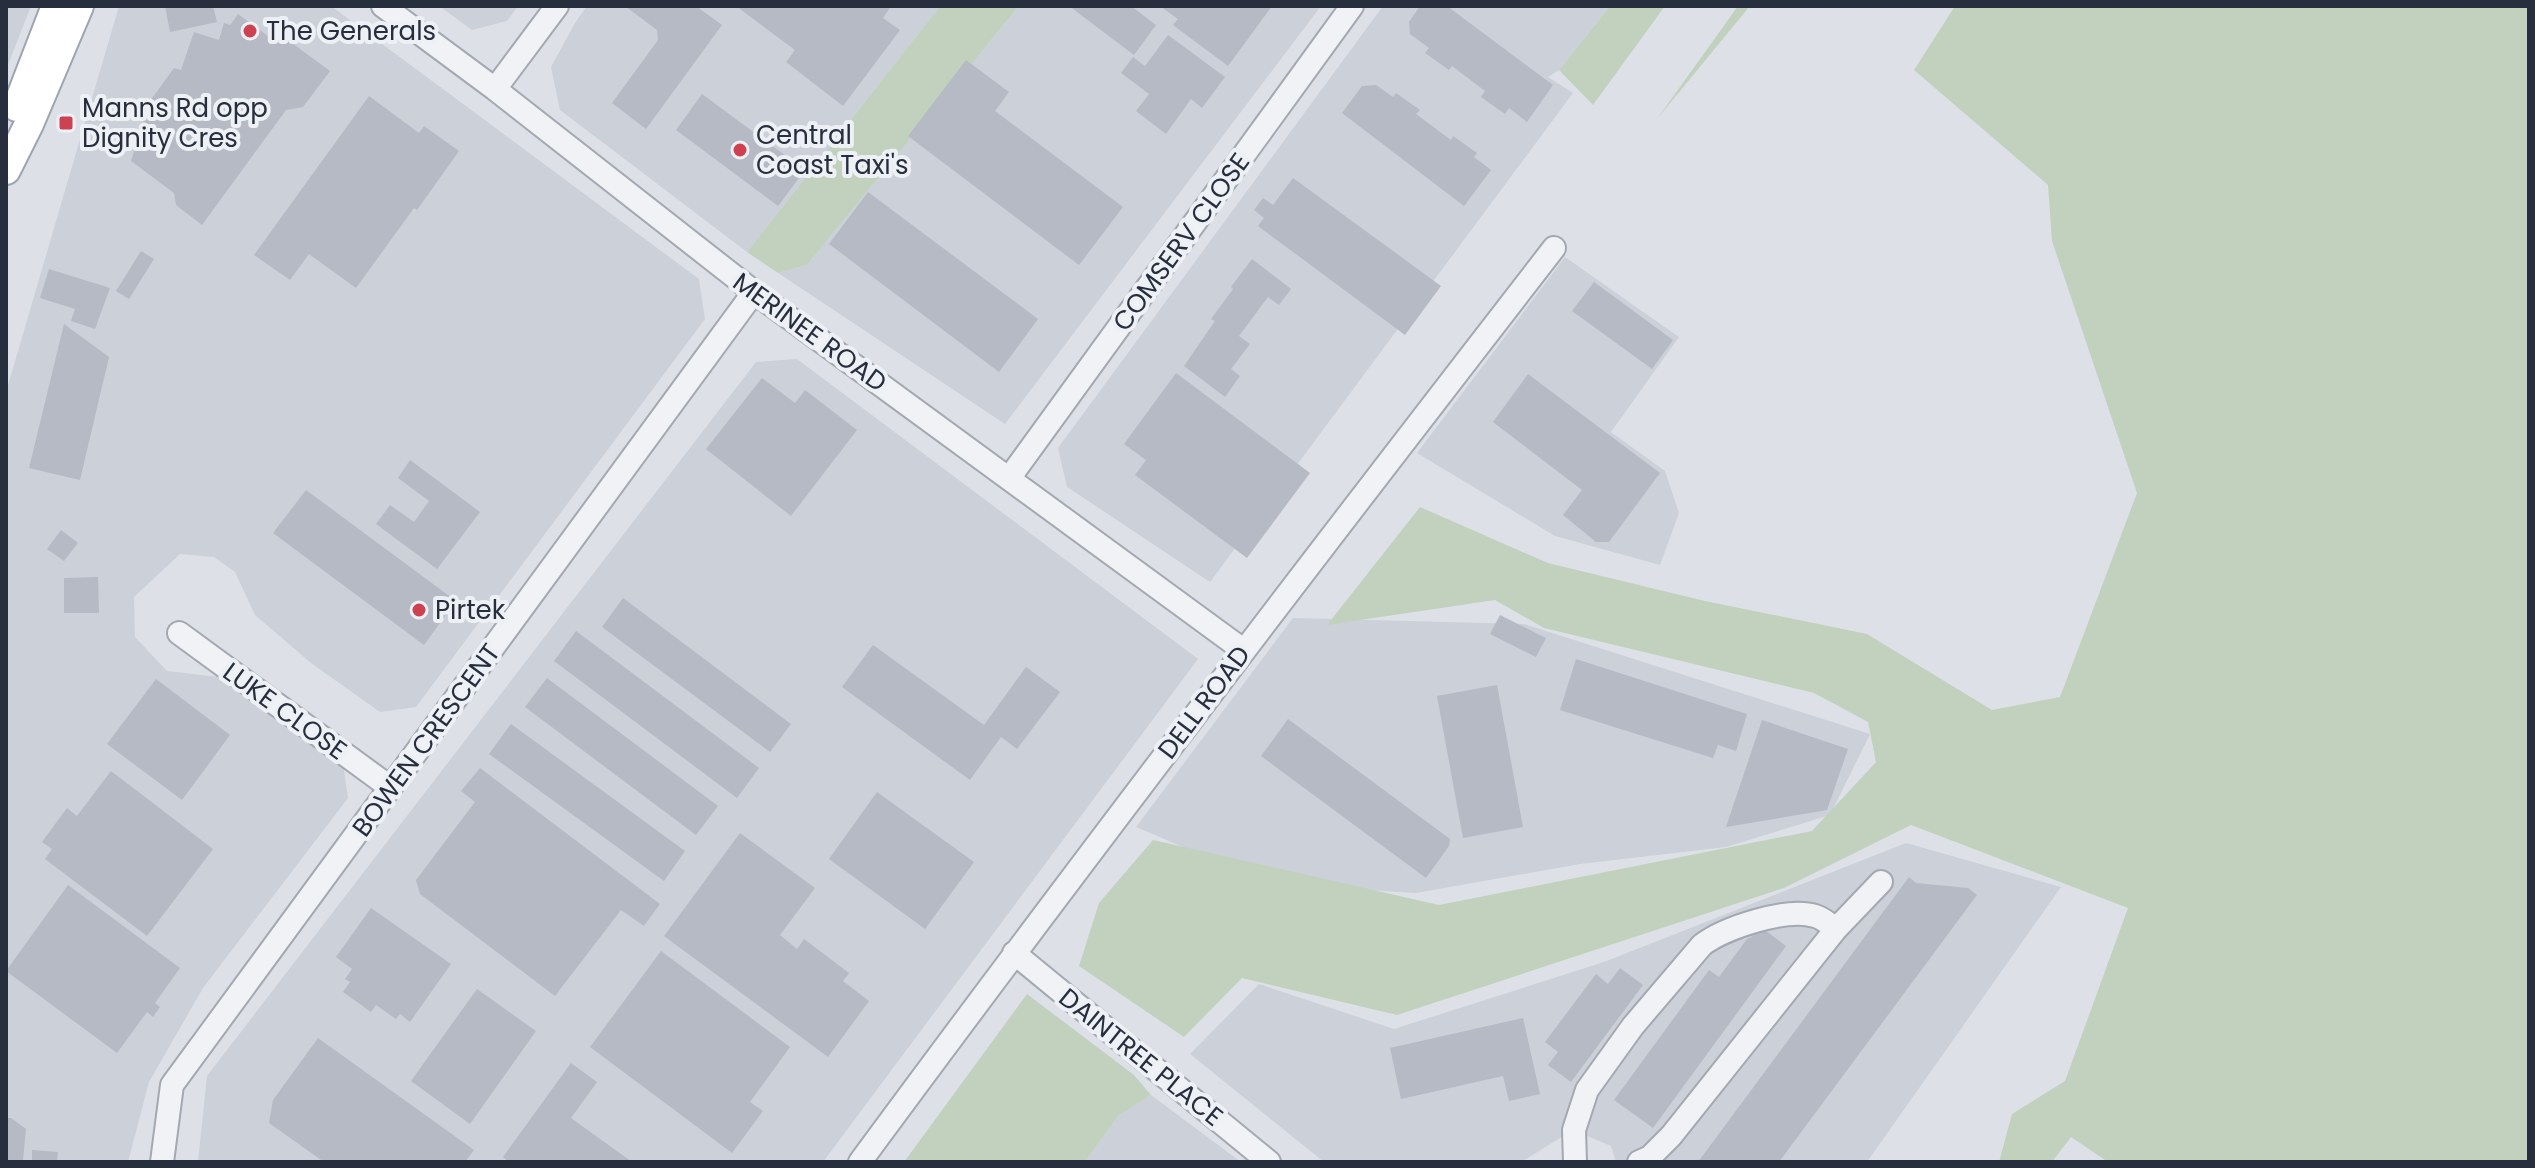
<svg xmlns="http://www.w3.org/2000/svg" width="2535" height="1168" viewBox="0 0 2535 1168" font-family="Poppins,sans-serif">
<style>
.built{fill:#cbd0d9}
.green{fill:#c2d1be}
.building{fill:#b5bac4}
.lines{fill:none;stroke-linecap:round;stroke-linejoin:round}
.minor-casing{stroke:#a3a8b1;stroke-width:26}
.major-casing{stroke:#9da5b3;stroke-width:32}
.minor{stroke:#f0f2f5;stroke-width:22}
.major{stroke:#fff;stroke-width:28}
.poi-dot{fill:#cd4150;stroke:#edf0f5;stroke-width:3}
.labels{text-anchor:middle;dominant-baseline:central;stroke-width:8;stroke-linejoin:round;paint-order:stroke}
.poi-label{font-size:26px;fill:#272e3e;stroke:#edf0f5;text-anchor:start}
.street-label{font-size:26px;fill:#272e3e;stroke:#edf0f5}
</style>
<rect width="100%" height="100%" fill="#dde1e7"/>
<path class="built" d="M6,6H31L6,70Z
M119,6H331L699,279L705,319L416,707L380,712L311,663L255,615L235,572L214,557L180,554L134,597L135,637L167,671L228,678L343,764L348,798L203,988L149,1082L128,1162H6V392Z
M439,6H518L507,21L472,30Z
M587,6H940L747,252L560,110L551,67L575,23Z
M1019,6H1321L1005,424L778,273L807,265Z
M1383,6H1610L1559,70L1548,77L1573,93L1210,582L1067,487L1058,448Z
M1565,257L1679,337L1611,432L1665,471L1679,513L1660,565L1555,536L1417,453Z
M797,359L1198,659L823,1162H198L207,1076L756,362Z
M1293,618L1524,624L1870,734L1830,815L1726,847L1580,864L1416,893L1270,884L1136,827Z
M1906,843L2061,887L1867,1162H1616L1611,1146L1573,1130L1521,1162H1324L1190,1054L1259,984L1394,1029L1604,962Z
M1151,1095L1241,1162H1085L1118,1116Z"/>
<path class="green" d="M940,6H1019L807,265L778,273L747,252Z
M1610,6H1665L1593,105L1559,70Z
M1738,6H1750L1657,119Z
M1955,6H2529V1162H2108L2071,1137L2052,1162H1999L2012,1114L2065,1081L2128,908L1911,825L1784,888L1397,1015L1242,978L1184,1037L1079,966L1099,903L1153,840L1439,905L1812,831L1876,762L1868,722L1814,693L1544,628L1495,600L1327,625L1420,507L1548,563L1705,601L1867,634L1992,710L2060,697L2137,493L2052,241L2048,185L1914,70Z
M1027,994L1134,1075L1151,1095L1118,1116L1085,1162H904Z"/>
<path class="building" d="M165,6H213L217,22L170,32Z
M625,6H696L722,25L646,129L612,103L658,40L657,30Z
M736,6H891L883,18L900,30L843,106L786,62L795,50Z
M1069,6H1131L1156,25L1134,55Z
M1160,6H1272L1228,66L1173,25L1178,19Z
M1420,6H1447L1553,85L1527,122L1509,108L1505,114L1481,97L1485,91L1452,66L1449,70L1425,53L1429,48L1410,34L1409,22Z
M238,14L272,39L277,32L330,71L303,107L286,110L202,225L176,205L174,193L131,161L150,101L174,68L181,70L194,32L219,40L224,23L230,25Z
M1168,35L1225,77L1202,108L1191,99L1166,134L1136,111L1149,94L1121,73L1133,57L1145,66Z
M966,60L1009,92L995,111L1123,207L1079,265L908,136Z
M1376,85L1393,97L1396,93L1420,110L1416,114L1451,140L1453,136L1477,153L1474,157L1491,170L1464,206L1342,113L1362,86Z
M702,94L805,170L778,206L676,130Z
M369,96L419,133L424,126L459,151L417,210L414,208L356,288L309,254L290,280L254,255Z
M1293,178L1441,286L1405,335L1258,226L1264,218L1254,210L1263,198L1273,205Z
M868,192L1038,319L999,372L829,244Z
M141,251L154,259L129,299L116,291Z
M1252,259L1291,289L1279,305L1268,297L1239,336L1250,344L1231,369L1240,376L1225,397L1184,366L1215,321L1211,319L1233,289L1231,287Z
M49,269L110,288L95,329L71,321L75,309L40,298Z
M1594,282L1673,340L1652,369L1572,311Z
M64,324L109,357L80,480L29,468Z
M1176,373L1310,473L1247,558L1135,475L1146,460L1124,444Z
M1528,374L1660,473L1609,542H1596L1563,515L1582,490L1493,422Z
M762,378L795,403L805,390L857,430L791,516L706,449Z
M410,460L480,512L437,569L376,524L390,505L414,522L429,501L398,478Z
M306,490L456,601L424,645L273,533Z
M61,530L78,543L64,561L47,549Z
M98,577L99,613H64V578Z
M623,598L791,724L770,752L602,627Z
M1500,615L1546,638L1536,657L1490,634Z
M576,631L759,768L737,798L554,661Z
M873,645L984,725L1026,667L1060,692L1017,749L1001,737L970,780L842,687Z
M1576,659L1747,714L1736,751L1718,745L1713,758L1560,710Z
M547,678L718,806L696,835L525,707Z
M156,679L230,735L182,800L107,744Z
M1497,685L1523,827L1463,838L1437,696Z
M1288,719L1450,839L1449,846L1426,878L1261,756Z
M1762,720L1848,749L1827,810L1726,827Z
M511,724L685,851L664,881L489,754Z
M480,768L660,904L644,926L621,910L555,996L420,894L416,880L475,802L461,791Z
M111,771L213,849L147,936L45,859L52,849L42,842L67,808L77,816Z
M877,792L974,862L925,929L829,859Z
M740,833L815,888L780,935L797,949L804,939L849,973L843,981L869,1001L828,1057L664,936Z
M1909,877L1916,883L1968,888L1977,895L1779,1162H1698Z
M68,885L180,968L155,1003L160,1007L153,1017L147,1012L117,1053L6,971Z
M371,908L451,964L410,1022L400,1014L396,1019L376,1005L371,1012L343,992L350,982L345,979L352,969L336,957Z
M1765,930L1786,946L1653,1128L1614,1100L1709,970L1719,977L1747,939Z
M661,951L790,1047L750,1102L763,1111L732,1153L590,1047Z
M1620,968L1643,985L1571,1082L1548,1065L1558,1052L1545,1042L1596,974L1608,984Z
M477,989L536,1031L470,1124L411,1081Z
M1523,1018L1540,1094L1509,1101L1503,1076L1401,1099L1390,1048Z
M318,1038L474,1150L465,1162H324L269,1123L273,1100Z
M571,1063L597,1082L571,1118L632,1162H509L503,1157Z
M6,1118H11L26,1129L23,1160L6,1162Z
M32,1150L58,1152L57,1162H32Z"/>
<g class="lines">
<defs>
<path id="minor" d="M383,6L495,89L754,292L1243,650
M495,89L557,6
M1010,477L1352,6
M179,633L391,788
M1836,929L1881,882
M1014,953L1269,1162
M162,1162L172,1085L754,292
M860,1162C1087,854 1320,550 1554,248
M1575,1162L1574,1130L1587,1090L1633,1026L1702,945C1724,928 1787,907 1815,916C1823,918 1829,924 1836,929L1671,1136L1650,1157L1639,1162"/>
<path id="major" d="M17,107L56,6
M6,170L29,124L79,6"/>
</defs>
<use href="#minor" class="minor-casing"/>
<use href="#major" class="major-casing"/>
<use href="#minor" class="minor"/>
<use href="#major" class="major"/>
</g>
<g class="poi-dot">
<circle cx="250" cy="31" r="8"/>
<rect x="58" y="115" width="16" height="16" rx="4"/>
<circle cx="740" cy="150" r="8"/>
<circle cx="419" cy="610" r="8"/>
</g>
<g class="labels">
<g class="poi-label">
<text x="266" y="31">The Generals</text>
<text x="82" y="108">Manns Rd opp<tspan x="82" dy="30">Dignity Cres</tspan></text>
<text x="756" y="135">Central<tspan x="756" dy="30">Coast Taxi's</tspan></text>
<text x="435" y="610">Pirtek</text>
</g>
<g class="street-label">
<text transform="translate(1181 242) rotate(-54)">COMSERV CLOSE</text>
<text transform="translate(810 332) rotate(36)">MERINEE ROAD</text>
<text transform="translate(1204 702) rotate(-53)">DELL ROAD</text>
<text transform="translate(285 711) rotate(36)">LUKE CLOSE</text>
<text transform="translate(426 740) rotate(-54)">BOWEN CRESCENT</text>
<text transform="translate(1141 1057) rotate(39)">DAINTREE PLACE</text>
</g>
</g>
<rect width="2535" height="1168" fill="none" stroke="#272e3e" stroke-width="16"/>
</svg>
